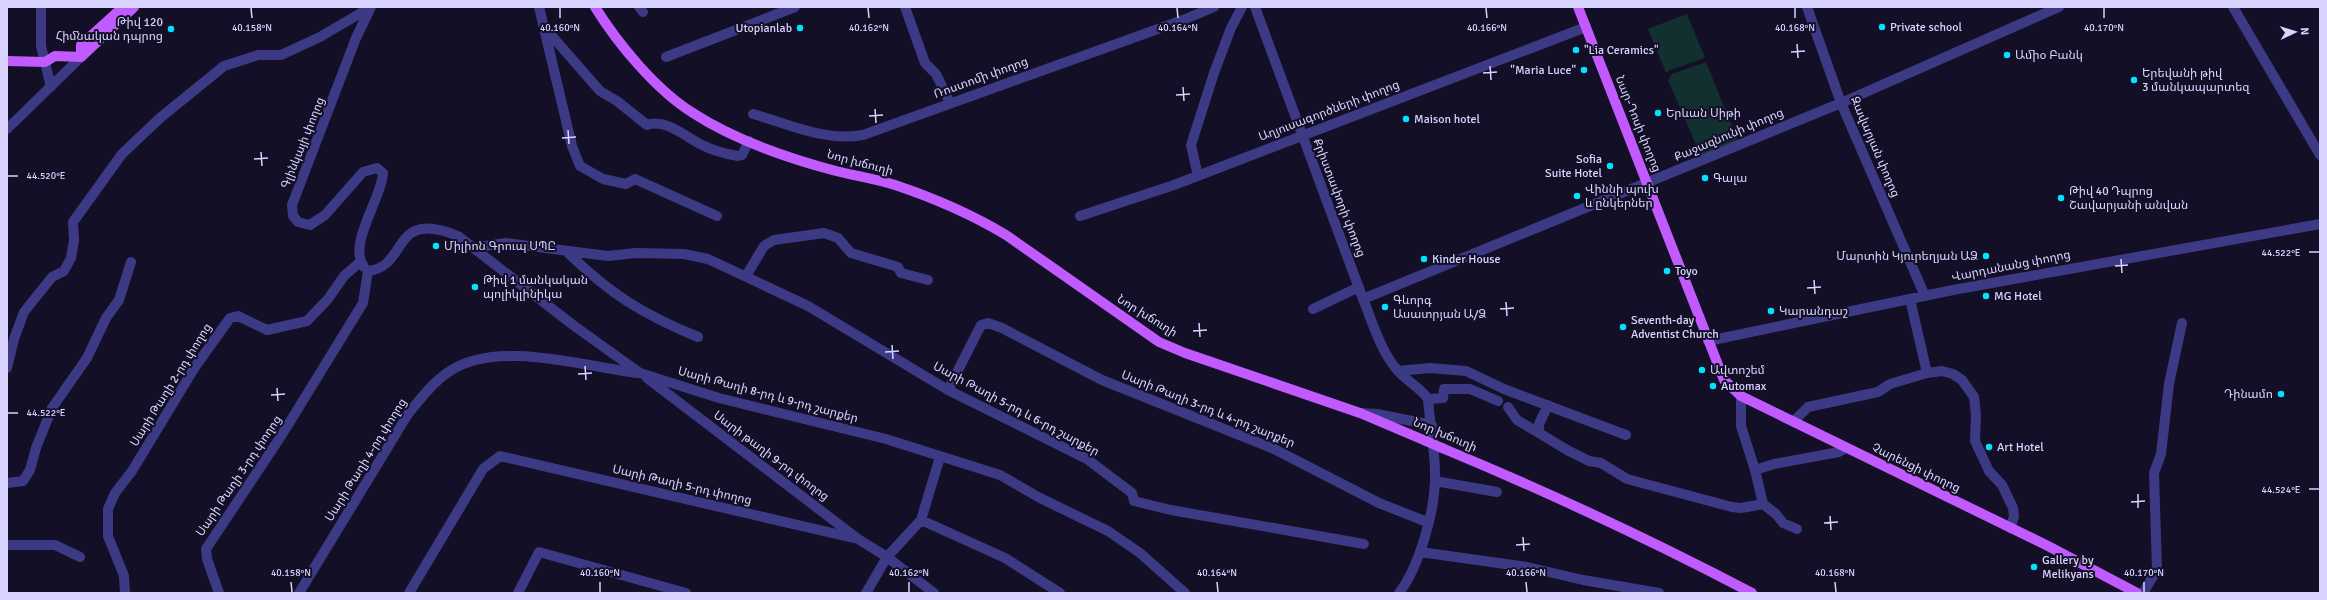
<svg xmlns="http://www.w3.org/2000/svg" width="2327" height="600" viewBox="0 0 2327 600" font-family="Signika,'Noto Sans Armenian',sans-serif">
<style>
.green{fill:#12302f}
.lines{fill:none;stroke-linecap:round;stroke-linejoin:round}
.minor{stroke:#3d3a85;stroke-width:10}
.major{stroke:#c25bff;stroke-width:10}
.major-bridge{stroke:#c25bff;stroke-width:10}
.ticks{fill:none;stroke:#d9d4ff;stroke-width:1.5}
.poi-dot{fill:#00e5ff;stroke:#130f26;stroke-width:1.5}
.labels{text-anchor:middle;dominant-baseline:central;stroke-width:4;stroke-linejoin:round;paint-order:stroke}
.poi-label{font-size:12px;fill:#d9d4ff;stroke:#130f26;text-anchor:start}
.street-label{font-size:12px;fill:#d9d4ff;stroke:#130f26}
.ticks-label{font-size:10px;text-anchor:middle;fill:#d9d4ff;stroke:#130f26;stroke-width:4;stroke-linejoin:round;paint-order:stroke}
</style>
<rect width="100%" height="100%" fill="#130f26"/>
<path class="green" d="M1687,14L1705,58L1670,70L1666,73L1648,29Z
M1706,62L1738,141L1701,156L1668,80L1672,74Z"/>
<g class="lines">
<path class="minor" d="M41,7V46L51,87
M539,7L572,146L580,166L603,179L626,184L635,179L717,216
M639,7L643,12
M905,7L925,63L936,74L950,103
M1255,7L1363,299C1373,323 1381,353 1399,372C1408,382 1421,388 1428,399C1430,426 1436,454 1435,481C1434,514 1419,567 1399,593
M1807,7L1841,103L1925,296
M2233,7L2320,155
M544,27L600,91L617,101L647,125C665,118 686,137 702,145C712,150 726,154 738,156L742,155L749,141
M666,57L795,7
M753,114C789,124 826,142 863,135L1183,20L1214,7
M7,129L81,57
M1198,176L1191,145L1214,73L1231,28L1242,7
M1080,216L1174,185L1586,27
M477,251L485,246L506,243L608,256L636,253L684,254L708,259L808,306L948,390L1087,459L1132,493L1134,501L1171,510L1364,544
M567,252C610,294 642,314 698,337
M364,267C347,244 382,198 383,173L377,168L363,172L325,215L310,225L298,222L293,216L292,205L356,38L371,7
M368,271C409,267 390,208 458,236L573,325L640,373L719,398L886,439L1000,475L1040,498L1108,531L1140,553L1185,593
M746,276L764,246L774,240L824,233L838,238L851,253L898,267L901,273L928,280
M1363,299L1841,103L2059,7
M1910,299L1927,373
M1313,309L1359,287
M1708,341L1953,290L2320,224
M7,368L14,339L24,312L52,277L64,271L71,258L74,240L73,222L122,154L160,118L224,66L258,55H281L320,37L371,7
M1398,371L1430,368L1466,371L1504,389L1626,435
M647,378L858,539L887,557L934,593
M948,390L981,325L988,323L1002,328L1102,380L1274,449L1379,503L1427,522
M1741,396V426L1755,470L1763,504L1776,514L1783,523L1797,529
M1428,399L1443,398L1444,389H1470L1498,401
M1548,405L1539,424V433L1567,450L1589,461L1601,463L1627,479L1732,507L1741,508L1763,504
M1508,407L1517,420L1539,433
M1361,413L1377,414L1432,425
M1794,421L1808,407L1878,392L1890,384L1927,373L1942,371L1953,374L1962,380L1974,397L1976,415L1975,441L1989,471L2002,485L2013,508L2014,517L2010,528
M1755,470L1774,464L1839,452L1846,448
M1435,481L1497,492
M7,483L23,481L30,470L36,448L52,408L87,358L106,318L119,300L131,262
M921,520L1005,558L1060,593
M7,545H55L80,557
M1420,552L1527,567L1583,580L1659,593
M125,593L124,576L108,536V509L115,493L132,471L195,367L230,318L238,316L267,330L307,321L328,299L344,276L360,262
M219,593L207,559L206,549L283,433L363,303L368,271
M299,593L408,414C421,398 433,382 450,371C497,339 586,367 638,373
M409,593L483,469L500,456L858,539
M518,593L539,552L686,593
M866,593L887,557L921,520L940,457
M2143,593L2157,570L2154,473L2161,454L2169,384L2182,323"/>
<path class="major" d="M595,7C618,44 656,90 693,113C736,141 787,158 836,171C856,176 876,179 895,185C934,198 971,214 1006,235L1159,342L1185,353L1360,413L1426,441
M1578,7L1724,380L1741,396L2048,546L2137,593
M81,57L134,7
M81,57V45L123,7
M7,61L45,62L55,56L81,57
M1442,448C1548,492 1651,540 1752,593"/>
<path class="major-bridge" d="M1426,441L1442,448"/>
</g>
<path class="ticks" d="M251,8L252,18M560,8V18M868,8L869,18M1177,8L1178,18M1486,8L1487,18M1795,8V18M2104,8V18M1797,44L1798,58M1791,52L1805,51M1490,66L1491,80M1483,73L1497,72M1183,87L1184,101M1176,95L1190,94M875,109L876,123M869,116L883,115M568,130L569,144M562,138L576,137M261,152L262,166M254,159L268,158M8,176H18M2309,252H2319M2121,259L2122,273M2115,266L2128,265M1814,280L1815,294M1807,288L1821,287M1506,302L1507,316M1500,309L1514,308M1199,323L1200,337M1193,331L1207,330M892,345L893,359M885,352L899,351M585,366L586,380M578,374L592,373M277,388L278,401M271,395L285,394M8,413H18M2309,489H2319M2138,494V508M2131,502L2145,501M1830,516L1831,530M1824,523L1838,522M1523,537L1524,551M1516,545L1530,544M291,582L292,592M600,582V592M909,582V592M1217,582L1218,592M1526,582L1527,592M1835,582L1836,592M2144,582V592"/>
<g class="poi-dot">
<circle cx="1882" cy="27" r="4"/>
<circle cx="800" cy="28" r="4"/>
<circle cx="171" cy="29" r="4"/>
<circle cx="1576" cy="50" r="4"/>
<circle cx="2007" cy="55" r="4"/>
<circle cx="1584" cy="70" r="4"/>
<circle cx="2134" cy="80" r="4"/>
<circle cx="1658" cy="113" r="4"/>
<circle cx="1406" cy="119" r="4"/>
<circle cx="1610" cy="166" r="4"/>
<circle cx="1705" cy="178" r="4"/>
<circle cx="1577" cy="196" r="4"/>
<circle cx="2061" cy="198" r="4"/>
<circle cx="436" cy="246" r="4"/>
<circle cx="1986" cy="256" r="4"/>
<circle cx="1424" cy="259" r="4"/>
<circle cx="1667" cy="271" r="4"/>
<circle cx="475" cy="287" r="4"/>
<circle cx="1986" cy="296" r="4"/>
<circle cx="1385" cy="307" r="4"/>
<circle cx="1771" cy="311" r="4"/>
<circle cx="1623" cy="327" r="4"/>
<circle cx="1702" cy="370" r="4"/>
<circle cx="1713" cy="386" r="4"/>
<circle cx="2281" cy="394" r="4"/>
<circle cx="1989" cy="447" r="4"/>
<circle cx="2034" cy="567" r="4"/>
</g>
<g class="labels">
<g class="poi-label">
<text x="163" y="22" text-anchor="end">Թիվ 120<tspan x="163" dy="14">Հիմնական դպրոց</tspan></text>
<text x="1890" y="27">Private school</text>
<text x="792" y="28" text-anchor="end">Utopianlab</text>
<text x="1584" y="50">"Lia Ceramics"</text>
<text x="2015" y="55">Ամիօ Բանկ</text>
<text x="1576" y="70" text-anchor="end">"Maria Luce"</text>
<text x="2142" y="73">Երեվանի թիվ<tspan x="2142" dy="14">3 մանկապարտեզ</tspan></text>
<text x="1666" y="113">Երևան Սիթի</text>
<text x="1414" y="119">Maison hotel</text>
<text x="1602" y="159" text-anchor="end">Sofia<tspan x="1602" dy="14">Suite Hotel</tspan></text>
<text x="1713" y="178">Գալա</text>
<text x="1585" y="189">Վիննի պուխ<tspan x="1585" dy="14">և ընկերներ</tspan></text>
<text x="2069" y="191">Թիվ 40 Դպրոց<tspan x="2069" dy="14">Շավարյանի անվան</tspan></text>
<text x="444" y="246">Միլիոն Գրուպ ՍՊԸ</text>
<text x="1978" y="256" text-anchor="end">Մարտին Կյուրեղյան ԱՁ</text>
<text x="1432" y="259">Kinder House</text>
<text x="1675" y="271">Toyo</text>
<text x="483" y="280">Թիվ 1 մանկական<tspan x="483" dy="14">պոլիկլինիկա</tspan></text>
<text x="1994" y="296">MG Hotel</text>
<text x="1393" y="300">Գևորգ<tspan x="1393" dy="14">Ասատրյան Ա/Ձ</tspan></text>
<text x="1779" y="311">Կարանդաշ</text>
<text x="1631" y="320">Seventh-day<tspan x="1631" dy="14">Adventist Church</tspan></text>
<text x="1710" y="370">Ավտոշեմ</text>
<text x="1721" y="386">Automax</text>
<text x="2273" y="394" text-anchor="end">Դինամո</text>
<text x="1997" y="447">Art Hotel</text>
<text x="2042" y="560">Gallery by<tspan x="2042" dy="14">Melikyans</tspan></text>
</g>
<g class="street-label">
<text transform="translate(981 78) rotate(-20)">Ռոստոմի փողոց</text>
<text transform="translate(1329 111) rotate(-21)">Աղյուսագործների փողոց</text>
<text transform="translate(1638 124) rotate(68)">Նար-Դոսի փողոց</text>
<text transform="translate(1729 135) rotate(-23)">Քաջազնունի փողոց</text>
<text transform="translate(303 143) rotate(-68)">Գլինկայի փողոց</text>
<text transform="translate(1875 147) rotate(67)">Զավարյան փողոց</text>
<text transform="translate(860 163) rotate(15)">Նոր խճուղի</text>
<text transform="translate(1339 198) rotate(69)">Քրիստափորի փողոց</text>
<text transform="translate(2011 266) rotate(-11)">Վարդանանց փողոց</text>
<text transform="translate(1147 316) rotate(32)">Նոր խճուղի</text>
<text transform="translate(171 385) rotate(-58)">Սարի Թաղի 2-րդ փողոց</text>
<text transform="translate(768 395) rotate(15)">Սարի Թաղի 8-րդ և 9-րդ շարքեր</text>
<text transform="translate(1016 409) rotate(28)">Սարի Թաղի 5-րդ և 6-րդ շարքեր</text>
<text transform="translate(1208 409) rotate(22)">Սարի Թաղի 3-րդ և 4-րդ շարքեր</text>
<text transform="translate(1445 435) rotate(23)">Նոր խճուղի</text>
<text transform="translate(771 456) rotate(37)">Սարի թաղի 9-րդ փողոց</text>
<text transform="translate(366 460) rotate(-58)">Սարի Թաղի 4-րդ փողոց</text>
<text transform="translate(1916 468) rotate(26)">Չարենցի փողոց</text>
<text transform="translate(239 476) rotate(-56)">Սարի Թաղի 3-րդ փողոց</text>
<text transform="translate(682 485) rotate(13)">Սարի Թաղի 5-րդ փողոց</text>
</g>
</g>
<g class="ticks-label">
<text x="252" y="31">40.158°N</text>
<text x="560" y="31">40.160°N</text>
<text x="869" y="31">40.162°N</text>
<text x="1178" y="31">40.164°N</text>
<text x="1487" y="31">40.166°N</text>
<text x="1795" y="31">40.168°N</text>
<text x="2104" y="31">40.170°N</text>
<text x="46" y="179">44.520°E</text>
<text x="2281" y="256">44.522°E</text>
<text x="46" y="416">44.522°E</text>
<text x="2281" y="493">44.524°E</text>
<text x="291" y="576">40.158°N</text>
<text x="600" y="576">40.160°N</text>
<text x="909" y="576">40.162°N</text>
<text x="1217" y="576">40.164°N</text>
<text x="1526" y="576">40.166°N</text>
<text x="1835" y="576">40.168°N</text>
<text x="2144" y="576">40.170°N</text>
</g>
<rect width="2327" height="600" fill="none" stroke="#d9d4ff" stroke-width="16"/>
<g transform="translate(2295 32) rotate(86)" stroke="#130f26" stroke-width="3" paint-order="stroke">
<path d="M0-3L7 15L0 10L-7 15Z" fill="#d9d4ff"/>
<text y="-6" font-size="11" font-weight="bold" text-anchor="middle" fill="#d9d4ff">N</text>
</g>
</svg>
